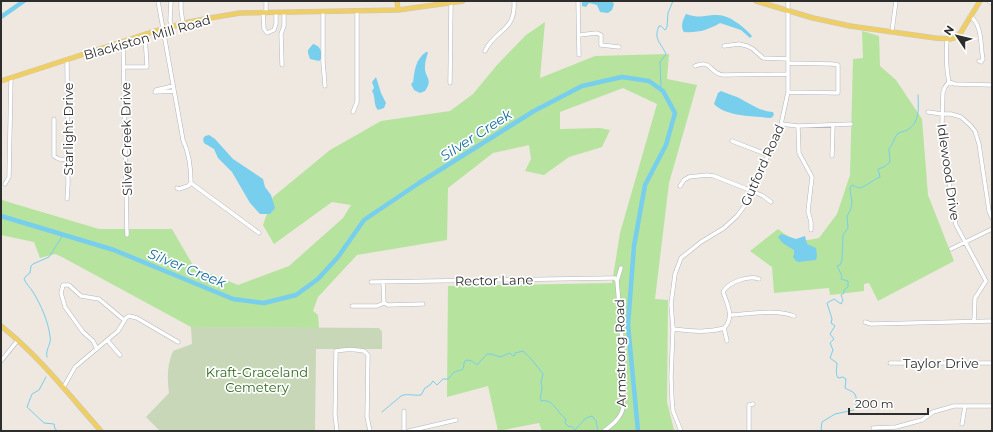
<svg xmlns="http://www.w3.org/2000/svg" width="993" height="432" viewBox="0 0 993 432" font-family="Montserrat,sans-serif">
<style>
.green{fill:#b6e39e}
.cemetery{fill:#c7d7b8}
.water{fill:#77ceed}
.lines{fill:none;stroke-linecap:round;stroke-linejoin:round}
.stream{stroke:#77ceed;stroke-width:1}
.river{stroke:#77ceed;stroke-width:4.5}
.minor-casing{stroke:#b3b6c0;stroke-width:4.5}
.major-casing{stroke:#c8c8c8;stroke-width:5.5}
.minor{stroke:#fff;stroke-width:3.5}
.major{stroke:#eece65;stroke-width:4.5}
.labels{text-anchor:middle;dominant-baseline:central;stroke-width:3.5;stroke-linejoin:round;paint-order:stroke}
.street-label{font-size:13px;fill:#2d2d2d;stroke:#fff}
.park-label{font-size:13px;fill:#2d6a1d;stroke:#fff}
.water-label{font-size:14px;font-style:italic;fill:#116e9d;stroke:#fff}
</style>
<rect width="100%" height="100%" fill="#eee8e0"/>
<path class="green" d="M545,22L540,78L595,56L669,54L667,79L697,85L669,183L655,299L668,300L667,402L674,430L672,431H542L539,423L498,431L488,386L447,397L448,286L612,283L620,233L657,104L623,88L560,112V129L600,128L610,130L602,147L569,157L544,175L525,171L531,159L529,145L493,153L448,188L447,240L357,255L318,297L313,311L318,315L319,328L191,327L62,257L55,254L40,258L34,242L1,235V199L5,201L99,229H172L194,267L238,285L289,266L343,218L351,205L332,202L274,244L263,225L273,197L330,150L381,121L450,111L473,94L497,65L526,35Z
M862,31L879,36L880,66L896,80L922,119L928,195L954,261L878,301L869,283L864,284V291L830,295L829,288L774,293L772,267L750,251L778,229C795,242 799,242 819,238L837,214L850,175L853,59L863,58Z"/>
<path class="cemetery" d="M191,327L379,328L382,332V349H316L315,431H160L146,417L169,393C167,378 167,365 173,351L192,344Z"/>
<path class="water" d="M582,1H612L614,4L612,10L608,13L600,12L597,5L589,3L586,7L582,6Z
M686,14C701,19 703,15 717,15C730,15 744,27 752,36L750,38L741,30L720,23C708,30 698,33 684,32C680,27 683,19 686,14Z
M313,44C321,46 322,52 321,59L319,61L310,59L308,53V50Z
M426,52H428C427,56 425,61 425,66C424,78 434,78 425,91L420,93L414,90L411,84L413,82C415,70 415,60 426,52Z
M376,77L381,93L386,103L384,108L378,110C373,105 376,97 372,91L374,88L372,82Z
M721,91C726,93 731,95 737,97C749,103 759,111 773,112L774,115L771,118C755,116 726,117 714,104L718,93Z
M209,135L215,139L233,159L263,179L265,187L271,195L275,208L270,214H260L250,203L232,172L218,158L214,149L204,143L203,139L205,136Z
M781,234L796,239L805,236L807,244L816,248L817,256L816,260L798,262L795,260L793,257L794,254V250C787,245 784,246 778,237Z"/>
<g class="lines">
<path class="stream" d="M661,90L660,62L666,54C661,43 653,39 659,26H661L665,30L667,27L668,13L673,1
M47,357C45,349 52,344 50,336C48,321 41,305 33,292C30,287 26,284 24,279L26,276L30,273L31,266L33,264L49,257L63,235
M46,377L39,390L32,394L27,407L44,423L54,424L55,429L58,431
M382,412L401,396C406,393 414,396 421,395L425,388L430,385L433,381L437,385L443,379H448C450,377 451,375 453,373C460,368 464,374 464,362L467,360L472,361L477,365L487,354H491L500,357L510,353L513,356L515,355V353L523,351C531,358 537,366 543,374L541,382C544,390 539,395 541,401C553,398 557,413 566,419L565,423L569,427L571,426L575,430
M574,431L586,418L592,416L596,421L598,431
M823,431L821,429L822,422L835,414L854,410C856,407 858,397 854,393C852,391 848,390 845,388L846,379L843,377L838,378C835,373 837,368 837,363L830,358L833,350L830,343L834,339L830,334L835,326L834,325L831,323L832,319L827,303L834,299L841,304L843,300L841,295L844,293V290L848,287V281L841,279L842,276L837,266L840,265L842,260L843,235L848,228L847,216C855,204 851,201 850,188L852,185C855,186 856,187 859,188C864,188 874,179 880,177L878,169L884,167L890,162L889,149C893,144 894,138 898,133C919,129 919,114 918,95"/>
<path class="river" d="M1,17L24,1
M1,216L114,250L233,299L264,303L296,295L318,279L338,257L364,220L419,183L534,111L582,86L622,77L649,81L663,91L675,113L666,145L645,185L634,246L628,325L638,431"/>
<defs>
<path id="minor" d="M158,1L183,140C189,153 191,169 191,183L188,186L179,189L177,188
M171,1L170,20L171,27
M181,1V10L183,23
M266,1V12
M578,1L579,55
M989,1L992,3
M263,12L264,29L267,33L274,30L276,24V12
M323,12V62L325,86
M970,16C983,25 980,46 983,59L981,62L979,61
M892,31L896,1
M579,35L597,33L601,35V45L619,47
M947,39C946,53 946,68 949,82L945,87L943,92L942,123L952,206L956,225L986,281L975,298L974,321
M123,42L127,235
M724,46L739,44L747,46L753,49L763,58L788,59
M485,51C495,29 516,32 514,1
M282,65L281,34L284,26V12
M695,66C712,59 709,73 723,75L788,74
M124,67H147L145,35
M949,82L955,84L992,85
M450,83L451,3
M173,86L156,90L155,92L174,91
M788,92L838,93V65L832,64L788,63
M353,112L357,102V11
M928,112L942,114H951L961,117L970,125L975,131L979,144L989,211L992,218
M54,119V156C59,160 62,160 68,159
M781,124L798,126L851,124
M798,126L799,153L812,177L808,211L811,222V230
M732,141L768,155
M832,156L833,126
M191,183L259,233
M5,184L9,177L11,78
M680,186L684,180L689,177L707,175L714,176L752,191L763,196L771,202
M67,199L68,184L67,60
M951,249L992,229
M371,282L612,278H615L617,281
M384,303L388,305L423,304
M352,306H377L384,303L383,282
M730,315C748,314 776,309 794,316
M865,322L871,324L992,321
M724,328L727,341
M673,329C691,331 707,333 724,328C735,318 727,303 723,292C728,282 749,275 759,279
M107,340L120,355
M97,349L93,341L83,332L65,307L61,293L63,285H69L81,296L99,299L124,320
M1,361L18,340
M890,363H992
M63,388L75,367L118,331L126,318L129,316L137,318L178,342
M404,411V431
M962,424L965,406
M873,428L896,427L922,420L933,412L954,406H992
M337,431L335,415L336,353V351C345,349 355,349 364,351L368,355L367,417L370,431
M409,431L456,420
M604,431C612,425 621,418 623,408V352L617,281L621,268
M681,431L673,411L672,400L671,377L673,329L671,304L675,274L681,258L701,242L724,228L737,216L746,204L780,129L788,92V1
M749,431V405L753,404"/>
<path id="major" d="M397,1L398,10
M756,1L813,18L850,26L935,38L951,39L957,37L961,32L980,1
M1,81L152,32L189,22L210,18L240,13L398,10L463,1
M1,326C39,356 69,395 101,431"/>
</defs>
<use href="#minor" class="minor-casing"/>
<use href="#major" class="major-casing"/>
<use href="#minor" class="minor"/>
<use href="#major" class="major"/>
</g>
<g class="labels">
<g class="street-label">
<text transform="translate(147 37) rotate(-16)">Blackiston Mill Road</text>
<text transform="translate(68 129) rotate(-90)">Starlight Drive</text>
<text transform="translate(126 139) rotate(-91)">Silver Creek Drive</text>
<text transform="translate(762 165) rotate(-66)">Gutford Road</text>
<text transform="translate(949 172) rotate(82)">Idlewood Drive</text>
<text transform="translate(494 280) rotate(-1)">Rector Lane</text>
<text transform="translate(620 353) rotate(-91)">Armstrong Road</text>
<text x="941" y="363">Taylor Drive</text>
</g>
<g class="park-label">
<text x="257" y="372">Kraft-Graceland<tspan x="257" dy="15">Cemetery</tspan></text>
</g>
<g class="water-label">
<text transform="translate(476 135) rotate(-33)">Silver Creek</text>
<text transform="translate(187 268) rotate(22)">Silver Creek</text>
</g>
</g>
<rect width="993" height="432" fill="none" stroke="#2d2d2d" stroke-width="4"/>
<g transform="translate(957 36) rotate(305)" stroke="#ffffff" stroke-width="3" paint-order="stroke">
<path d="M0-3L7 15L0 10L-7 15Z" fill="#2d2d2d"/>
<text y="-6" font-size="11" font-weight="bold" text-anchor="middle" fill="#2d2d2d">N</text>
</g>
<path d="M849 408v6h79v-6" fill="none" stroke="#2d2d2d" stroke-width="2"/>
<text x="855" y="408" font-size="12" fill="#2d2d2d" stroke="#ffffff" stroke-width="3" paint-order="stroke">200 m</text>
</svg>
